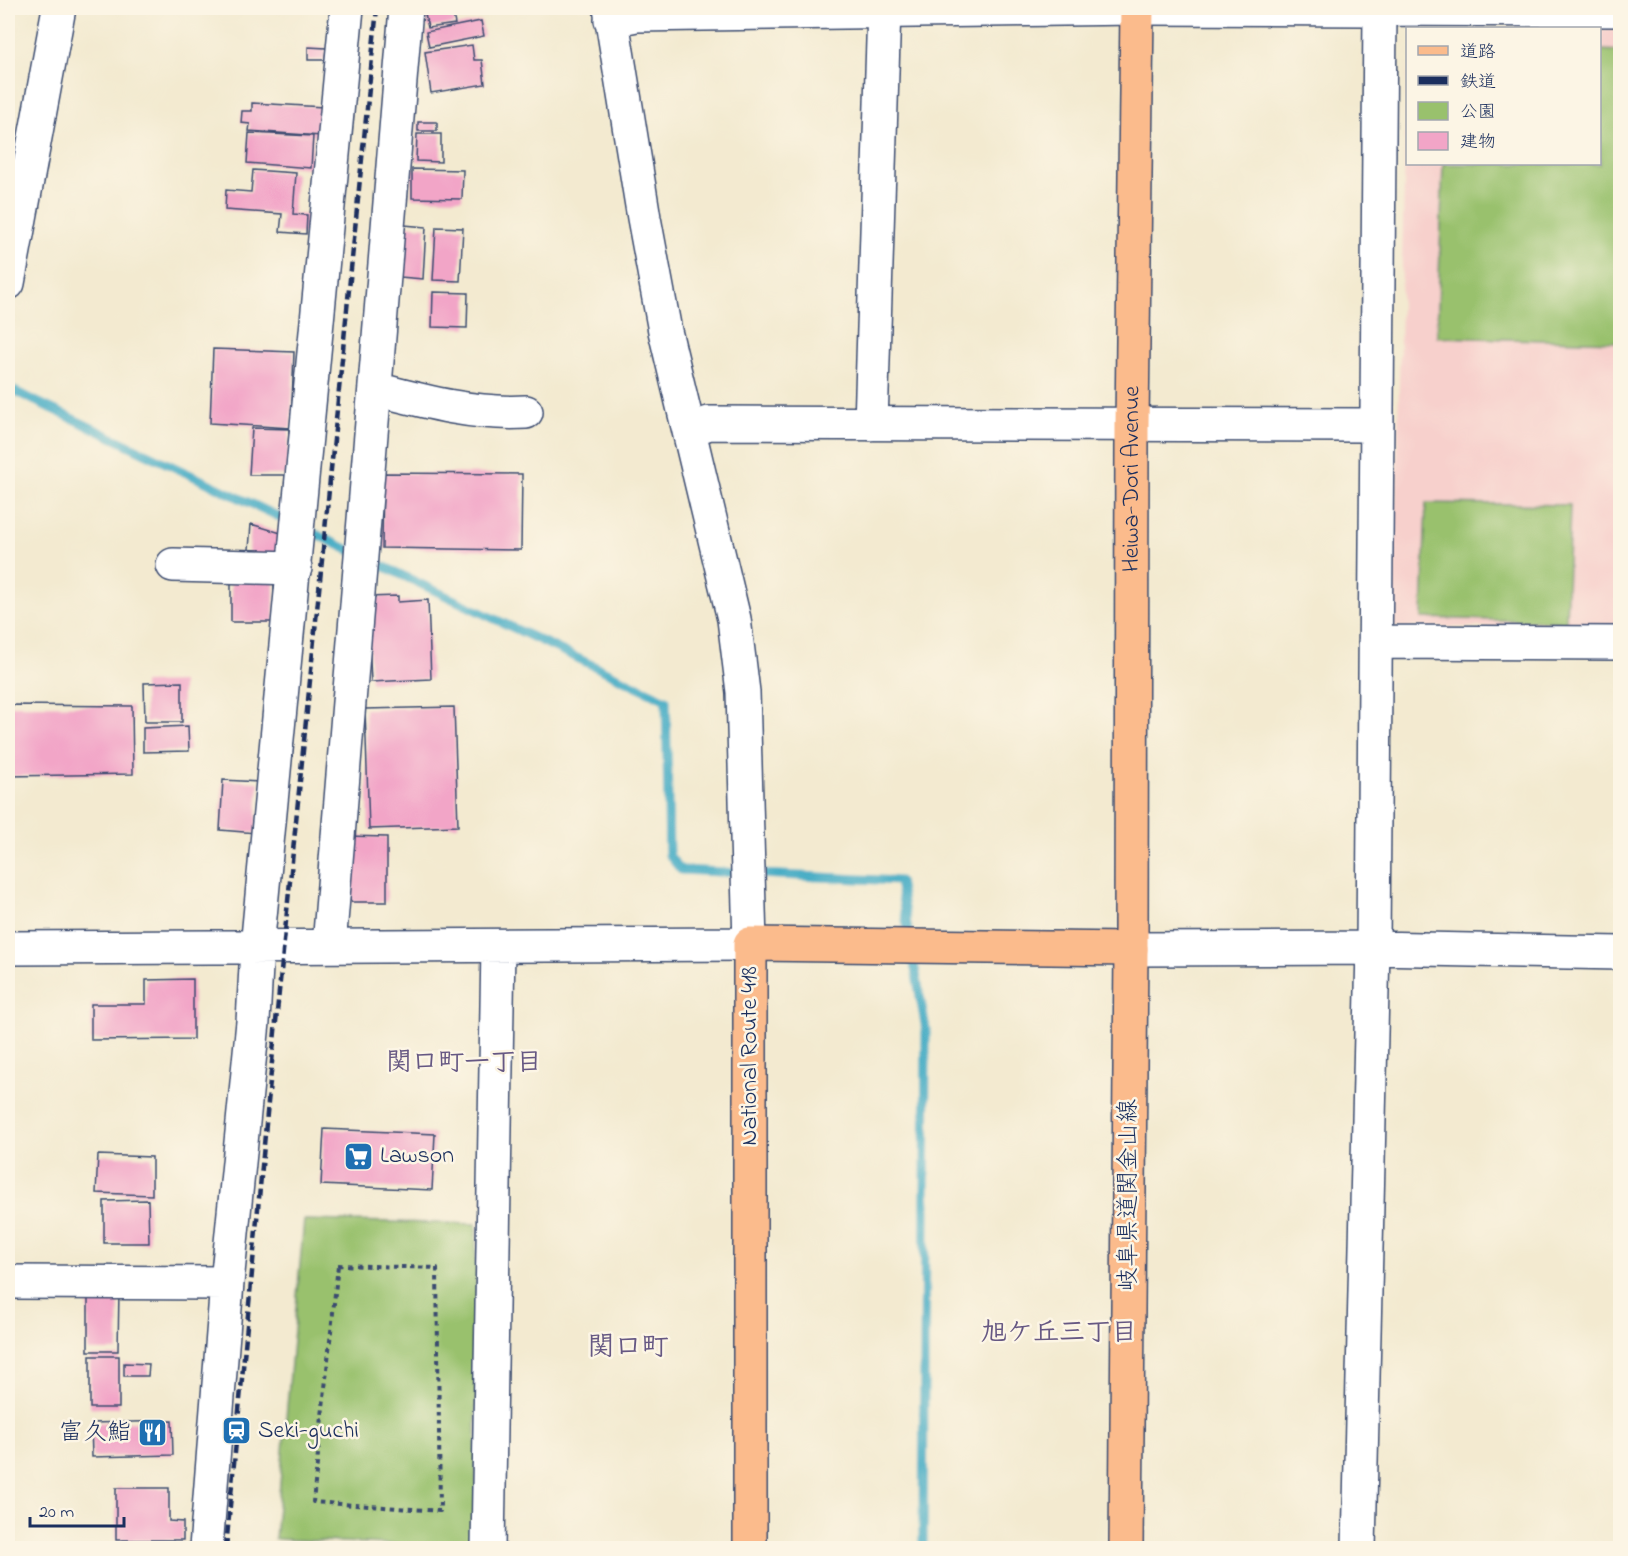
<svg xmlns="http://www.w3.org/2000/svg" width="1628" height="1556" viewBox="0 0 1628 1556" font-family="'Indie Flower','Klee One',sans-serif">
<style>
.built{fill:#f7d0cc}
.green{fill:#99c16d;stroke:#5a7866;stroke-width:1.5}
.lines{fill:none;stroke-linecap:round;stroke-linejoin:round}
.stream{stroke:#45acc5;stroke-width:9}
.building{fill:#f2a5c7}
.minor-casing{stroke:#3b4b6f;stroke-width:36}
.major-casing{stroke:#3b4b6f;stroke-width:36}
.highway-casing{stroke:#3b4b6f;stroke-width:36}
.path{stroke:#3b4b6f;stroke-width:4;stroke-dasharray:4.5 4.5;stroke-linecap:butt}
.minor{stroke:#fff;stroke-width:33}
.major{stroke:#fbbb8c;stroke-width:33}
.highway{stroke:#fbbb8c;stroke-width:33}
.rail{stroke:#1b2f5e;stroke-width:4.5;stroke-dasharray:9 4.5;stroke-linecap:butt}
.labels{text-anchor:middle;dominant-baseline:central;stroke-width:5;stroke-linejoin:round;paint-order:stroke}
.street-label{font-size:24px;fill:#1b2f5e;stroke:#fcf5e5}
.poi-label{font-size:24px;fill:#1b2f5e;stroke:#fcf5e5;text-anchor:start}
.neighbourhood-label{font-size:26px;font-weight:bold;fill:#665883;stroke:#fcf5e5}
.quarter-label{font-size:27px;font-weight:bold;fill:#665883;stroke:#fcf5e5}
</style>
<rect width="100%" height="100%" fill="#fcf5e5"/>
<filter id="ink" filterUnits="userSpaceOnUse"><feTurbulence type="fractalNoise" baseFrequency=".0167" numOctaves="2"/><feDisplacementMap in="SourceGraphic" scale="12" xChannelSelector="R" yChannelSelector="G"/><feConvolveMatrix kernelMatrix="1 2 1 2 8 2 1 2 1" color-interpolation-filters="sRGB"/></filter>
<filter id="wash" filterUnits="userSpaceOnUse"><feTurbulence type="fractalNoise" baseFrequency=".008" numOctaves="4" result="noise"/><feDisplacementMap in="SourceGraphic" scale="24" xChannelSelector="R" yChannelSelector="G"/><feGaussianBlur stdDeviation="1.35" result="paint"/><feColorMatrix in="noise" values="0 0 0 0 0 0 0 0 0 0 0 0 0 0 0 0 0 1.4 0 .05"/><feComposite in="paint" operator="in"/></filter>
<g filter="url(#wash)">
<rect width="100%" height="100%" fill="#f3ead0"/>
<path class="built" d="M1600,30H1620V627H1393L1407,61L1408,164H1600Z"/>
<path class="green" d="M1600,50L1620,51V342L1437,337L1443,164H1600Z
M1426,503L1570,505L1566,622L1422,618Z
M304,1220L476,1224V1548L275,1539Z"/>
<g class="lines">
<path class="stream" d="M8,388L290,522
M303,528L355,553
M368,559L666,700L669,855L681,870L899,881L926,1029L923,1548"/>
</g>
<g id="blocks">
<path class="building" d="M452,9L455,24L428,28L425,14Z
M481,21L484,36L429,47L426,32Z
M472,45L474,60H482L485,84L431,93L425,52Z
M308,47L326,48L325,60H308Z
M252,103L324,107L322,136L249,131L250,124L241,123L242,111H252Z
M418,122H437V131H418Z
M249,133L313,136L311,168L247,163Z
M417,134H441V162L416,161Z
M412,169L463,170L462,199L412,198Z
M253,170L296,173L293,214L307,215L306,234L280,232L282,214L225,210L226,190L251,192Z
M404,225L426,227L423,279L400,277Z
M436,227L463,228L460,281L433,280Z
M433,292L468,293L467,328L432,327Z
M213,349L294,352L291,428L210,423Z
M252,428L289,429L287,475H249Z
M383,473L522,474L521,550L382,548Z
M251,524L281,533L279,563L248,562Z
M231,573L274,574V622H231Z
M398,596V602L428,600L431,679L371,682L367,597Z
M182,682V722H145L144,683Z
M8,705L132,706L133,774L8,776Z
M454,707L458,826L369,829L365,709Z
M188,726L189,751L143,752V728Z
M223,780L259,782L256,833L220,830Z
M346,836L387,837V902H352L344,892Z
M193,979V1039L91,1040V1004H146V980Z
M324,1129L435,1134L432,1190L321,1185Z
M98,1155L152,1157V1195L96,1193Z
M148,1200L149,1243H104V1201Z
M88,1289H119L118,1351H88Z
M90,1356H119V1408H90Z
M124,1363L149,1364L148,1376H124Z
M172,1421L173,1455L92,1457L91,1423Z
M116,1488H169V1521L183,1522V1540H116Z"/>
</g>
</g>
<g filter="url(#ink)">
<use href="#blocks" fill-opacity="0" stroke="#3b4b6f" stroke-width="1.5"/>
<g class="lines">
<defs>
<path id="minor" d="M611,20L636,15L1137,8L1620,10
M8,283L59,8
M376,389C426,402 475,415 526,412
M871,424L884,8
M690,430L709,423L1377,425
M173,565L295,568
M1375,642L1620,643
M329,946L406,8
M8,948L750,944L743,692L734,619L665,331L644,218L610,8
M1131,949L1373,948L1620,953
M8,1282L227,1283
M206,1548L227,1283L253,1022L257,948L347,8
M488,1548L498,946
M1359,1548L1373,948L1380,8"/>
<path id="major" d="M1126,1548L1131,949"/>
<g id="highway">
<path id="s1" d="M750,1548V944L1131,949L1132,425L1137,8"/>
</g>
</defs>
<use href="#minor" class="minor-casing"/>
<use href="#major" class="major-casing"/>
<use href="#highway" class="highway-casing"/>
<path class="path" d="M338,1265L437,1268L440,1511L313,1502Z"/>
<use href="#minor" class="minor"/>
<use href="#major" class="major"/>
<use href="#highway" class="highway"/>
<path class="rail" d="M226,1548L269,1092L377,8"/>
</g>
</g>
<defs>
<symbol id="supermarket-square" viewBox="-11 -11 22 22"><rect x="-9" y="-9" width="18" height="18" rx="4" fill="#1f6fb2" stroke="#fcf5e5"/><path d="M-6-5.5h2.5l.6 2H6L4.5 2H-2.5L-4.4-4H-6ZM-1.5 3.2a1.3 1.3 0 1 0 .1 0ZM3 3.2a1.3 1.3 0 1 0 .1 0Z" fill="#fff"/></symbol>
<symbol id="station-square" viewBox="-11 -11 22 22"><rect x="-9" y="-9" width="18" height="18" rx="4" fill="#1f6fb2" stroke="#fcf5e5"/><path d="M-3-6H3Q5-6 5-4V2Q5 4 3 4L4.5 6H3L1.5 4h-3L-3 6H-4.5L-3 4Q-5 4-5 2V-4Q-5-6-3-6ZM-3.5-4v3h7v-3ZM-3.5 1v1.5H-2V1ZM2 1v1.5H3.5V1Z" fill="#fff"/></symbol>
<symbol id="restaurant-square" viewBox="-11 -11 22 22"><rect x="-9" y="-9" width="18" height="18" rx="4" fill="#1f6fb2" stroke="#fcf5e5"/><path d="M-5-6h1v4h1v-4h1v4h1v-4h1v5L-1.5 .5V6h-2V.5L-5-1ZM5-6V6H3V1.5H1.5Q1.5-4 5-6Z" fill="#fff"/></symbol>
</defs>
<g fill-rule="evenodd">
<use href="#supermarket-square" x="342" y="1140" width="33" height="33"/>
<use href="#station-square" x="220" y="1414" width="33" height="33"/>
<use href="#restaurant-square" x="136" y="1416" width="33" height="33"/>
</g>
<g class="labels">
<g class="street-label">
<text stroke="none"><textPath href="#s1" startOffset="1455">Heiwa-Dori Avenue</textPath></text>
<text transform="translate(750 1056) rotate(-90)">National Route 418</text>
<text transform="translate(1129 1195) rotate(-90)">岐阜県道関金山線</text>
</g>
<g class="poi-label">
<text x="380" y="1156">Lawson</text>
<text x="258" y="1431">Seki-guchi</text>
<text x="131" y="1433" text-anchor="end">富久鮨</text>
</g>
<g class="neighbourhood-label">
<text x="464" y="1064">関口町一丁目</text>
<text x="1059" y="1334">旭ケ丘三丁目</text>
</g>
<g class="quarter-label">
<text x="628" y="1348">関口町</text>
</g>
</g>
<rect width="1628" height="1556" fill="none" stroke="#fcf5e5" stroke-width="30"/>
<rect x="1406" y="27" width="195" height="138" fill="#fcf5e5" stroke="#a2a6af" stroke-width="1.5"/>
<rect x="1418" y="46" width="30" height="9" fill="#fbbb8c" stroke="#a2a6af" stroke-width="1.5"/>
<text x="1460" y="57" font-size="18" fill="#1b2f5e">道路</text>
<rect x="1418" y="76" width="30" height="9" fill="#1b2f5e" stroke="#a2a6af" stroke-width="1.5"/>
<text x="1460" y="87" font-size="18" fill="#1b2f5e">鉄道</text>
<rect x="1418" y="102" width="30" height="18" fill="#99c16d" stroke="#a2a6af" stroke-width="1.5"/>
<text x="1460" y="117" font-size="18" fill="#1b2f5e">公園</text>
<rect x="1418" y="132" width="30" height="18" fill="#f2a5c7" stroke="#a2a6af" stroke-width="1.5"/>
<text x="1460" y="147" font-size="18" fill="#1b2f5e">建物</text>
<path d="M30 1517v9h94v-9" fill="none" stroke="#1b2f5e" stroke-width="3"/>
<text x="39" y="1517" font-size="18" fill="#1b2f5e" stroke="#fcf5e5" stroke-width="4.5" paint-order="stroke">20 m</text>
</svg>
